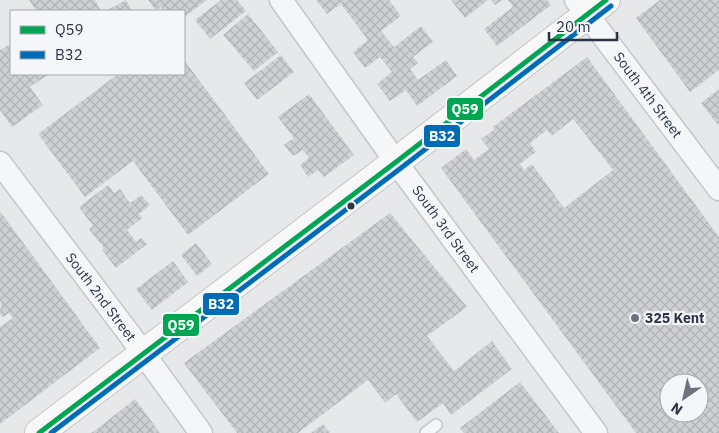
<svg xmlns="http://www.w3.org/2000/svg" width="719" height="433" viewBox="0 0 719 433" font-family="'IBM Plex Sans',sans-serif">
<style>
.building{fill:url(#building-cross-hatch);fill-rule:evenodd}
.lines{fill:none;stroke-linecap:round;stroke-linejoin:round}
.service-casing{stroke:#c4c6c8;stroke-width:14}
.minor-casing{stroke:#c4c6c8;stroke-width:25}
.secondary-casing{stroke:#c4c6c8;stroke-width:30}
.service{stroke:#f5f6f7;stroke-width:11}
.minor{stroke:#f5f6f7;stroke-width:22}
.secondary{stroke:#f8f8f8;stroke-width:28}
.bus-1-casing{stroke:#f4f6f9;stroke-width:9}
.bus-2-casing{stroke:#f4f6f9;stroke-width:9}
.bus-1{stroke:#00a651;stroke-width:5}
.bus-2{stroke:#006cb7;stroke-width:5}
.bus-dot{fill:#2b3445;stroke:#f4f6f9;stroke-width:2}
.poi-dot{fill:#6c737f;stroke:#f4f6f9;stroke-width:2}
.labels{text-anchor:middle;dominant-baseline:central;stroke-width:4.5;stroke-linejoin:round;paint-order:stroke}
.street-label{font-size:14px;fill:#2b3445;stroke:#f4f6f9}
.poi-label{font-size:14px;font-weight:bold;fill:#2b3445;stroke:#f4f6f9;text-anchor:start}
.line-badge{stroke:#f4f6f9;stroke-width:2}
.badge-label{font-size:14px;text-anchor:middle;font-weight:bold;fill:#fff}
</style>
<defs>
<pattern id="building-cross-hatch" width="8" height="8" patternUnits="userSpaceOnUse" patternTransform="scale(1.25)"><rect width="8" height="8" fill="#ced0d3"/><path d="M0 0l8 8M0 8l8-8" fill="none" stroke="#b1b3b6"/></pattern>
</defs>
<rect width="100%" height="100%" fill="#e6e8ea"/>
<path class="building" d="M29,0H95L101,11H36Z
M126,0L132,11H106Z
M148,0H207L184,17V11H161L162,6L156,11Z
M221,0H237L246,11L210,39L195,20Z
M316,0H389L401,16L381,31L394,47L421,26L433,42L413,57L418,63L410,69L418,80L446,60L457,76L417,106L406,90L390,101L377,84L392,72L380,57L365,68L353,52L368,40L341,4L327,14Z
M451,0H488L465,18Z
M491,0H502L495,5Z
M508,0H547L551,5L497,46L484,29L513,7Z
M660,0H719V70L690,92L636,18Z
M248,14L278,52L254,71L223,35Z
M11,44V74H49L30,87L43,105L12,127L0,110V50Z
M281,55L294,72L257,100L244,83Z
M587,57L719,237V433H636L441,168L466,149L474,160L489,149L481,139L494,130L493,127ZM573,119L613,170L564,208L532,164L524,170L520,164L536,152L530,143L547,130L552,136ZM669,383H699V413H669Z
M184,60L269,174L188,235L133,161L85,197L38,134L118,74H184Z
M719,89V123L718,125L701,103Z
M309,94L354,155L324,177L318,170L308,177L300,165L309,158L303,150L293,156L284,145L294,138L278,117Z
M108,185L114,193L120,189L130,203L141,195L150,205L139,214L142,218L127,230L136,242L141,238L147,244L116,268L102,250L104,248L89,229L93,226L79,207Z
M0,211L100,348L0,424V327L13,318L9,313L3,317L0,314L1,303L0,301Z
M390,213L467,307L427,336L454,371L492,341L512,369L451,415L443,403L417,422L396,394L385,403L368,380L298,433H237L184,363Z
M196,243L212,264L197,276L181,255Z
M173,261L188,282L152,310L136,289Z
M520,382L559,433H464L460,428Z
M135,399L160,433H91L97,429Z
M323,424L330,433H311Z"/>
<g class="lines">
<defs>
<path id="service" d="M426,433L436,425"/>
<path id="minor" d="M281,0L396,162L596,433
M576,0L719,189
M0,163L130,335L201,433"/>
<path id="secondary" d="M39,433L396,162L606,0"/>
</defs>
<use href="#service" class="service-casing"/>
<use href="#minor" class="minor-casing"/>
<use href="#secondary" class="secondary-casing"/>
<use href="#service" class="service"/>
<use href="#minor" class="minor"/>
<use href="#secondary" class="secondary"/>
<defs>
<path id="bus-1" d="M39,433L396,162L606,0"/>
<path id="bus-2" d="M51,433L401,168L611,6"/>
</defs>
<use href="#bus-1" class="bus-1-casing"/>
<use href="#bus-2" class="bus-2-casing"/>
<use href="#bus-1" class="bus-1"/>
<use href="#bus-2" class="bus-2"/>
</g>
<circle class="bus-dot" cx="351" cy="206" r="4.5"/>
<circle class="poi-dot" cx="635" cy="318" r="5"/>
<g class="labels">
<g class="street-label">
<text transform="translate(648 95) rotate(53)">South 4th Street</text>
<text transform="translate(446 229) rotate(54)">South 3rd Street</text>
<text transform="translate(101 297) rotate(53)">South 2nd Street</text>
</g>
<g class="poi-label">
<text x="645" y="318">325 Kent</text>
</g>
</g>
<g class="line-badge">
<rect x="446" y="97" width="38" height="24" rx="5" fill="#00a651"/>
<rect x="423" y="124" width="38" height="24" rx="5" fill="#006cb7"/>
<rect x="202" y="292" width="38" height="24" rx="5" fill="#006cb7"/>
<rect x="162" y="313" width="38" height="24" rx="5" fill="#00a651"/>
</g>
<g class="badge-label">
<text x="465" y="114">Q59</text>
<text x="442" y="141">B32</text>
<text x="221" y="309">B32</text>
<text x="181" y="330">Q59</text>
</g>
<rect x="10" y="10" width="175" height="65" fill="#f4f6f9" stroke="#a4a8b1"/>
<rect x="20" y="26" width="25" height="8" fill="#00a651" stroke="#a4a8b1"/>
<text x="55" y="35" font-size="15" fill="#2b3445">Q59</text>
<rect x="20" y="51" width="25" height="8" fill="#006cb7" stroke="#a4a8b1"/>
<text x="55" y="60" font-size="15" fill="#2b3445">B32</text>
<g transform="translate(684 398) rotate(214)"><circle r="24" fill="#f4f6f9" stroke="#a4a8b1"/>
<path d="M0-4L9 19L0 12L-9 19Z" fill="#6c737f"/>
<text y="-8" font-size="14" font-weight="bold" text-anchor="middle" fill="#2b3445">N</text>
</g>
<path d="M549 32v8h68v-8" fill="none" stroke="#2b3445" stroke-width="2.5"/>
<text x="556" y="32" font-size="15" fill="#2b3445" stroke="#f4f6f9" stroke-width="4" paint-order="stroke">20 m</text>
</svg>
